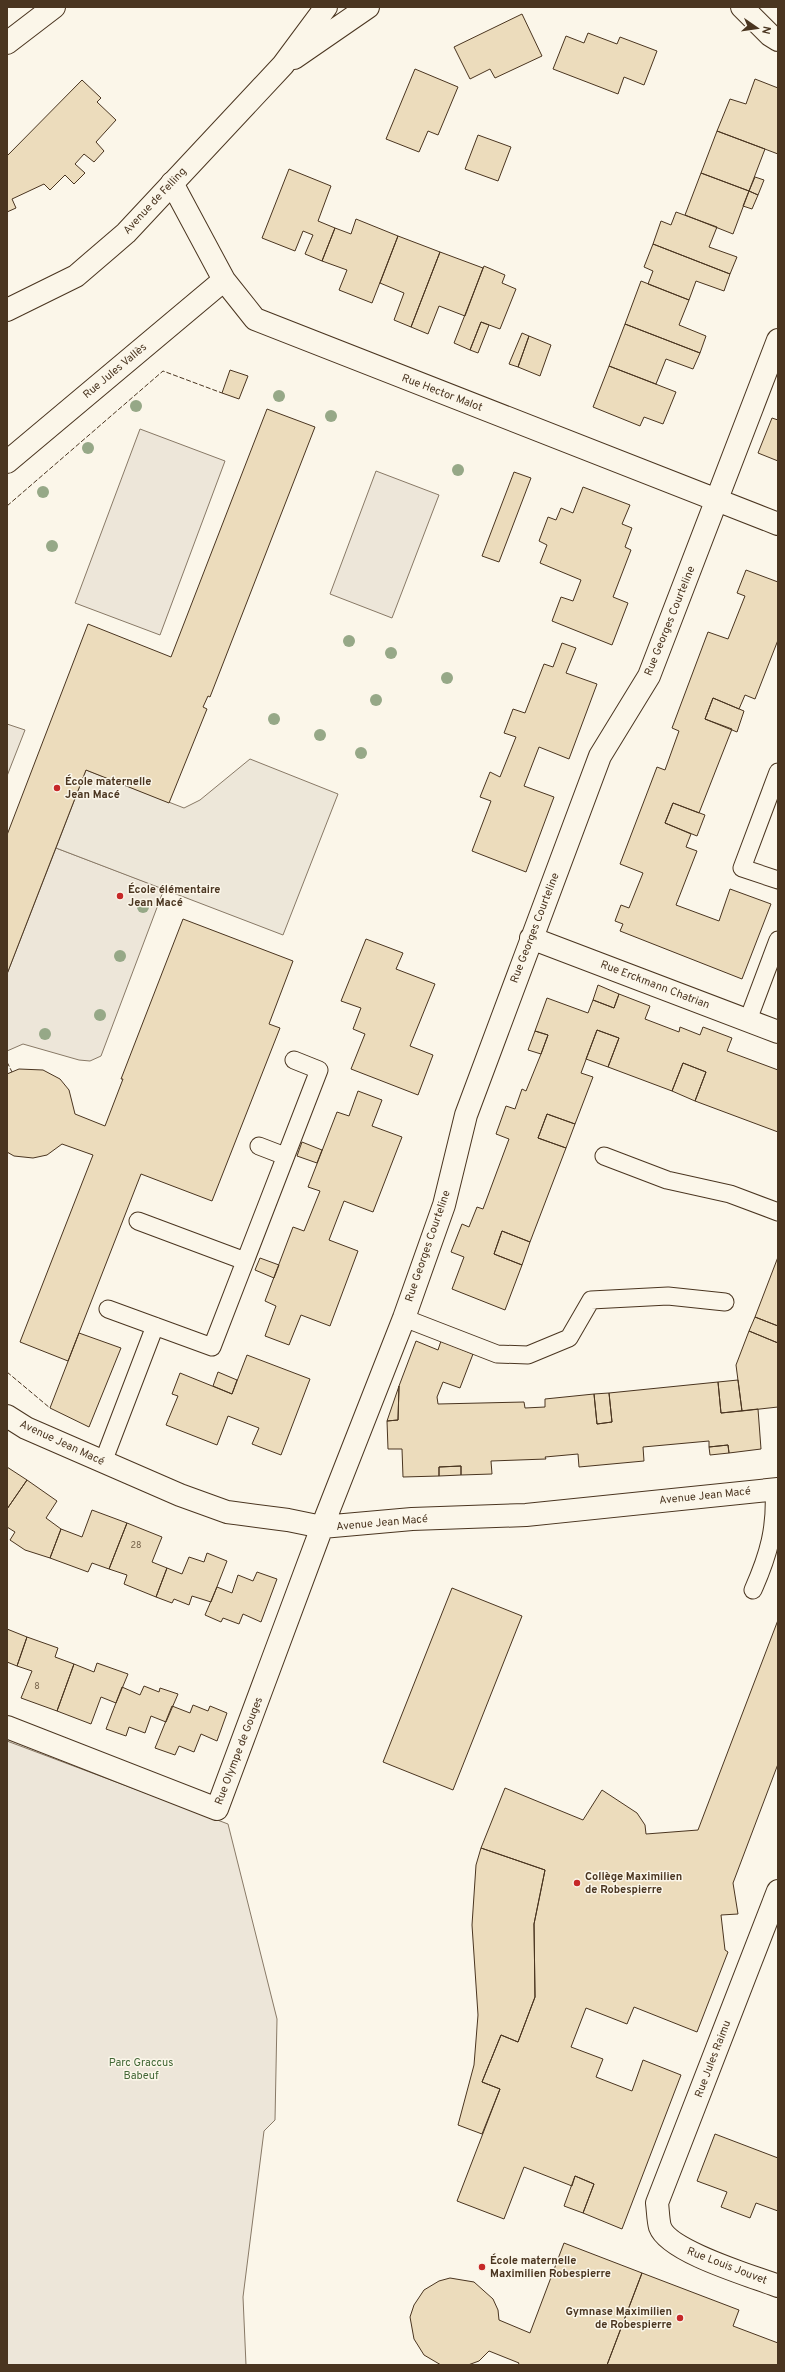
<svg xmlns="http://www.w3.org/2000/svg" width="785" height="2372" viewBox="0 0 785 2372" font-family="Overpass,sans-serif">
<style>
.green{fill:#ede6d9;stroke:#887966}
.parking{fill:#ede7d9;stroke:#887966}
.building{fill:#ecdcbc;stroke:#4a3520}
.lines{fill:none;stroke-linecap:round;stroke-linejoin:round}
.service-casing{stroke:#4a3520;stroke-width:19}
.minor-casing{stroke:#4a3520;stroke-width:24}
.tertiary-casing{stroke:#4a3520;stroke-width:24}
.service{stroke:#fbf6e9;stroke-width:17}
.minor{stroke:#fbf6e9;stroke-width:22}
.tertiary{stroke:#fbf6e9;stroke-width:22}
.fence{stroke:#4a3520;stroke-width:1;stroke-dasharray:5 2;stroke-linecap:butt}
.tree{fill:#96a887}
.poi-dot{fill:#c62828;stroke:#fbf6e9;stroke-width:1.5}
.labels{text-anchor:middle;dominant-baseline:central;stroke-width:3;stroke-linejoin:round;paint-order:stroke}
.number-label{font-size:9px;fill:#725f47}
.street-label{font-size:11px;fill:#4a3520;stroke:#fbf6e9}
.poi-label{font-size:11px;font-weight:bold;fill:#4a3520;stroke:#fbf6e9;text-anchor:start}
.park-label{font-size:11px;fill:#436837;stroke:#fbf6e9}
</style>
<rect width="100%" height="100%" fill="#fbf6e9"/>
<path class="green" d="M140,429L225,461L160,635L75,603Z
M376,471L439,495L392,618L330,594Z
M7,724L25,730L7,776Z
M56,848L164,889L101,1056L90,1061L79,1060L23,1044L7,1051V974Z
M7,1741L228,1824L277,2019L275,2120L264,2131L243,2297L246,2365H7Z"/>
<path class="parking" d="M250,759L338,794L283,935L56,848L86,770L184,808L200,800Z"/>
<path class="building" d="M522,14L542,56L495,78L490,69L470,79L454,47Z
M588,33L617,44L620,37L657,51L644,85L624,77L618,94L553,69L566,36L584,43Z
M415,69L458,87L438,135L428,131L419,152L386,139Z
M755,79L778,88V154L717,131L730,99L746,104Z
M82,80L101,98L97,102L116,120L96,142L104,151L94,162L84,154L75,164L85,173L74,184L65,175L50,190L44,184L12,199L16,208L7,212V156Z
M717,131L765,149L749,191L701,173Z
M478,135L511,147L498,181L465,169Z
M289,169L331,186L318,221L335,228L322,261L305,254L313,235L303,231L295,251L262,238Z
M701,173L749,191L733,234L685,215Z
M755,177L764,180L758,195L749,191Z
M749,191L758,195L752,209L743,206Z
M676,212L717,227L709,247L737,257L730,274L653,244L661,221L671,225Z
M356,219L398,236L372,303L339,290L347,270L322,261L335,228L351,234Z
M398,236L440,252L411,327L394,320L404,293L380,283Z
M653,244L730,274L724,291L696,281L689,300L648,284L653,271L644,267Z
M440,252L483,268L465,316L439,306L428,334L411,327Z
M484,266L505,275L502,283L516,289L500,329L481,322L470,350L454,343Z
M641,281L689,300L679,325L706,336L700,353L625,324Z
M481,322L489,325L478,353L470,350Z
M625,324L700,353L693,369L666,359L656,384L609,366Z
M522,333L529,336L518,367L509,364Z
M529,336L551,345L540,376L518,367Z
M609,366L676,392L663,424L644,417L640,426L593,407Z
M230,370L248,376L239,399L222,393Z
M267,409L315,427L210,697L208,696L203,707L207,709L169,803L86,770L7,974V835L88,624L171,657Z
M772,418L778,420V461L758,453Z
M514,472L531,478L499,562L482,556Z
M583,487L630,505L622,524L632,528L625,547L631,550L613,597L628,603L612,645L552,621L561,597L573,601L581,580L540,563L547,545L539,541L548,517L556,520L561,508L573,513Z
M746,570L778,582V640L755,699L745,695L739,709L713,698L705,719L732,729L699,813L673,803L665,823L691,834L686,847L697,851L676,905L719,921L730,889L771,904L742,979L620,931L623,924L615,921L621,905L629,908L643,873L620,864L657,767L665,770L679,731L672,728L708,632L728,639L745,596L737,593Z
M562,643L576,648L566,673L597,684L569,759L539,747L524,786L554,797L526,872L472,851L491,801L480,797L490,772L500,777L516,737L504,733L513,709L525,713L544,664L553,667Z
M713,698L744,711L737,732L705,719Z
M673,803L705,815L697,836L665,823Z
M183,919L293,961L269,1024L280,1028L212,1201L141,1174L68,1361L20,1342L93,1155L62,1144L47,1155L33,1158L14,1156L7,1152V1074L19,1069L43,1070L60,1079L69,1090L75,1114L105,1126L123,1079H121Z
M366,939L403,953L396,969L435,984L410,1046L433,1055L418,1095L351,1069L365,1034L353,1029L361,1008L341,1001Z
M598,985L619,994L614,1008L593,1000Z
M619,994L650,1006L645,1019L679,1032L680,1027L700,1035L703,1027L732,1038L727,1051L778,1070V1132L695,1101L706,1072L683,1063L672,1091L608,1067L619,1038L597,1030L581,1073L593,1077L575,1124L547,1114L538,1138L566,1148L530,1242L502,1231L494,1254L522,1265L505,1310L452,1289L464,1257L451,1252L462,1224L469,1227L477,1207L483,1209L509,1139L496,1134L506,1106L515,1109L522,1089L526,1091L541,1054L548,1035L535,1031L547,998L588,1013L593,1000L614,1008Z
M597,1030L619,1038L608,1067L586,1059Z
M535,1031L548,1035L541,1054L528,1050Z
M683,1063L706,1072L695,1101L672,1091Z
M358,1091L382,1100L372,1126L402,1137L373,1212L344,1201L329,1240L358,1251L330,1326L301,1315L289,1345L265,1336L276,1306L265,1301L293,1227L304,1231L320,1191L308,1187L337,1112L349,1116Z
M547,1114L575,1124L566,1148L538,1138Z
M302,1142L322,1150L317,1163L297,1156Z
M502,1231L530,1242L522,1265L494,1254Z
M778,1257V1326L755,1317Z
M260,1258L279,1265L274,1278L255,1270Z
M755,1317L778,1326V1343L749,1331Z
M749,1331L778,1343V1407L742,1411L736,1365Z
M79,1333L121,1348L89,1427L50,1408Z
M416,1341L438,1350L441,1341L473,1354L460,1388L443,1382L437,1397L438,1404L524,1402L525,1408L545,1407V1399L594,1394L597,1424L612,1422L609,1393L718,1382L721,1413L758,1409L761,1449L729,1453L728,1445L709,1447V1441L643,1447L644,1461L579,1467L578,1454L545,1457L546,1459L491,1461L492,1474L461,1475V1466L439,1467V1476L403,1477L402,1449H388L387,1421L398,1420L399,1386Z
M247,1355L310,1379L281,1455L252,1444L259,1428L228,1416L217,1445L166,1425L178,1396L172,1394L180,1373L232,1394Z
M218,1372L237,1380L232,1394L213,1386Z
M738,1380L742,1411L721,1413L718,1382Z
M399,1386L398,1420L387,1421Z
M609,1393L612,1422L597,1424L594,1394Z
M728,1445L729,1453L710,1455L709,1447Z
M461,1466V1475L439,1476V1467Z
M7,1467L27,1480L7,1509Z
M27,1480L57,1501L46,1518L61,1529L50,1558L25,1550L10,1540L15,1532L7,1527V1509Z
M92,1510L127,1523L109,1569L92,1563L88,1572L50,1558L61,1529L82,1537Z
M127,1523L162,1537L152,1562L167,1568L156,1597L124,1584L127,1575L109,1569Z
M207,1553L227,1561L211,1602L192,1596L189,1605L174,1599L172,1603L156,1597L167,1568L182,1574L189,1557L204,1562Z
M257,1572L277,1579L261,1622L243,1614L239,1624L223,1618L221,1622L205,1615L217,1587L232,1593L238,1575L253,1581Z
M452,1588L522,1616L453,1790L383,1762Z
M778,1620V1764L733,1883L738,1914L721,1915L725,1950L728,1952L697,2032L634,2007L627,2024L586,2008L571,2047L603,2059L596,2077L632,2091L643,2060L681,2075L622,2229L583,2213L594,2184L575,2176L572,2186L524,2167L504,2219L457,2201L500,2089L482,2082L501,2035L518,2042L535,1997L534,1924L545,1870L481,1848L505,1788L583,1820L602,1790L637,1813L645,1825L646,1834L698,1830Z
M7,1629L27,1637L17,1666L7,1662Z
M27,1637L58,1648L55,1657L74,1664L57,1711L21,1698L32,1671L17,1666Z
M97,1663L128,1674L116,1703L101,1697L91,1724L57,1711L74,1664L94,1672Z
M144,1686L159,1692L160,1688L178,1694L166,1722L151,1716L145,1733L129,1727L126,1736L106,1729L122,1687L140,1695Z
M193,1705L208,1711L210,1706L227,1713L217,1741L201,1734L194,1752L179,1746L175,1755L155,1748L172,1706L190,1713Z
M481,1848L545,1870L534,1924L535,1997L518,2042L501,2035L482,2082L500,2089L482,2134L458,2125L474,2065L478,2015L472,1925L476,1865Z
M715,2134L778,2158V2211L756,2203L750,2218L721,2207L727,2192L697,2181Z
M575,2176L594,2184L583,2213L564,2206Z
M564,2243L642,2273L607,2365H518L519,2363L489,2351L479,2361L468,2365H441L424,2355L414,2339L410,2317L414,2305L424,2290L439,2281L450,2278L474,2282L493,2299L498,2310L499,2320L530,2333Z
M642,2273L739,2310L733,2326L778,2343V2365H607Z"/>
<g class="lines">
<defs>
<path id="service" d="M778,772L742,868L778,880
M748,1020L778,940
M259,1146L285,1156
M604,1156L667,1180L730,1194L778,1212
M138,1221L245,1261
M108,1309L212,1347L319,1070L294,1060
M404,1318L497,1354L528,1355L569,1338L591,1300L668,1296L725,1302
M103,1462L155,1326
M753,1590C769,1554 776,1528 774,1489"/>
<path id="minor" d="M742,7L770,35L778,40
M7,43L54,7
M172,183L224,280L255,319L778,524
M7,462L224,280
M531,938L778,1032
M7,1416L26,1428L180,1495L227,1512L288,1520L322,1527L412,1519L526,1515L778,1489
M7,1727L217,1809L322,1527L404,1318L444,1205L466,1115L600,756L649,676L778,340
M778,1891L657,2203C658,2210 658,2220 660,2227C669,2252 752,2276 778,2286"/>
<path id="tertiary" d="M294,58L368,7
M7,310L76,276L126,233L283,65L326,7"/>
</defs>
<use href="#service" class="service-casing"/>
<use href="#minor" class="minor-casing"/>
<use href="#tertiary" class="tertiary-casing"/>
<use href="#service" class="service"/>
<use href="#minor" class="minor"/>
<use href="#tertiary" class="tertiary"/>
<path class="fence" d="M7,506L163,371L222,393
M7,1062L12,1072
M7,1372L50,1408"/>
</g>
<g class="tree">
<circle cx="279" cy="396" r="6"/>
<circle cx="136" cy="406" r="6"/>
<circle cx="331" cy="416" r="6"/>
<circle cx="88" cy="448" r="6"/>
<circle cx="458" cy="470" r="6"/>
<circle cx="43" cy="492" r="6"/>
<circle cx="52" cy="546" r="6"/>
<circle cx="349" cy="641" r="6"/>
<circle cx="391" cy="653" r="6"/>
<circle cx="447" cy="678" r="6"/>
<circle cx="376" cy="700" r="6"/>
<circle cx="274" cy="719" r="6"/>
<circle cx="320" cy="735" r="6"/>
<circle cx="361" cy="753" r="6"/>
<circle cx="143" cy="907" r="6"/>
<circle cx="120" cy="956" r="6"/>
<circle cx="100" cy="1015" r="6"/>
<circle cx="45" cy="1034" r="6"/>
</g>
<g class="poi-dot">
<circle cx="57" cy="788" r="4"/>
<circle cx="120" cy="896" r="4"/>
<circle cx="577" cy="1883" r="4"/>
<circle cx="482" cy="2267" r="4"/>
<circle cx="680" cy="2318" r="4"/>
</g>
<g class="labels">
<g class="number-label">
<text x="136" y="1545">28</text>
<text x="37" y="1686">8</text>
</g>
<g class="street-label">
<text transform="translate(155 201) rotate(-47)">Avenue de Felling</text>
<text transform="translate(115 371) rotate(-40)">Rue Jules Vallès</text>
<text transform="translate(442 393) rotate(21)">Rue Hector Malot</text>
<text transform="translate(670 621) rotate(-68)">Rue Georges Courteline</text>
<text transform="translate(535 928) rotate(-69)">Rue Georges Courteline</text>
<text transform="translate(655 985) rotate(21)">Rue Erckmann Chatrian</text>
<text transform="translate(428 1246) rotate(-71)">Rue Georges Courteline</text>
<text transform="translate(62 1443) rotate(25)">Avenue Jean Macé</text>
<text transform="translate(705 1496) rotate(-6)">Avenue Jean Macé</text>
<text transform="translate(382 1523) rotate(-5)">Avenue Jean Macé</text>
<text transform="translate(239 1751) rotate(-69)">Rue Olympe de Gouges</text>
<text transform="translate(713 2059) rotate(-69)">Rue Jules Raimu</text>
<text transform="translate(727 2266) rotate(21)">Rue Louis Jouvet</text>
</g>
<g class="poi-label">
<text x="65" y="782">École maternelle<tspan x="65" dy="13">Jean Macé</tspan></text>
<text x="128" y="890">École élémentaire<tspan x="128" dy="13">Jean Macé</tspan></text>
<text x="585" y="1877">Collège Maximilien<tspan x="585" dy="13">de Robespierre</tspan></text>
<text x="490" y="2261">École maternelle<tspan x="490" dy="13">Maximilien Robespierre</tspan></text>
<text x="672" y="2312" text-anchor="end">Gymnase Maximilien<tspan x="672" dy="13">de Robespierre</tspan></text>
</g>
<g class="park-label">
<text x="141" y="2063">Parc Graccus<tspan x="141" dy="13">Babeuf</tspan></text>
</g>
</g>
<rect width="785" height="2372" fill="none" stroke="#4a3520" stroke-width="16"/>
<g transform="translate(757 28) rotate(103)" stroke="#fbf6e9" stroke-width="3" paint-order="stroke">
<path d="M0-3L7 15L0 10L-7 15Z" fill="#4a3520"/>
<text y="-6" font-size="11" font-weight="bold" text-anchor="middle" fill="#4a3520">N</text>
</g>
</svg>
